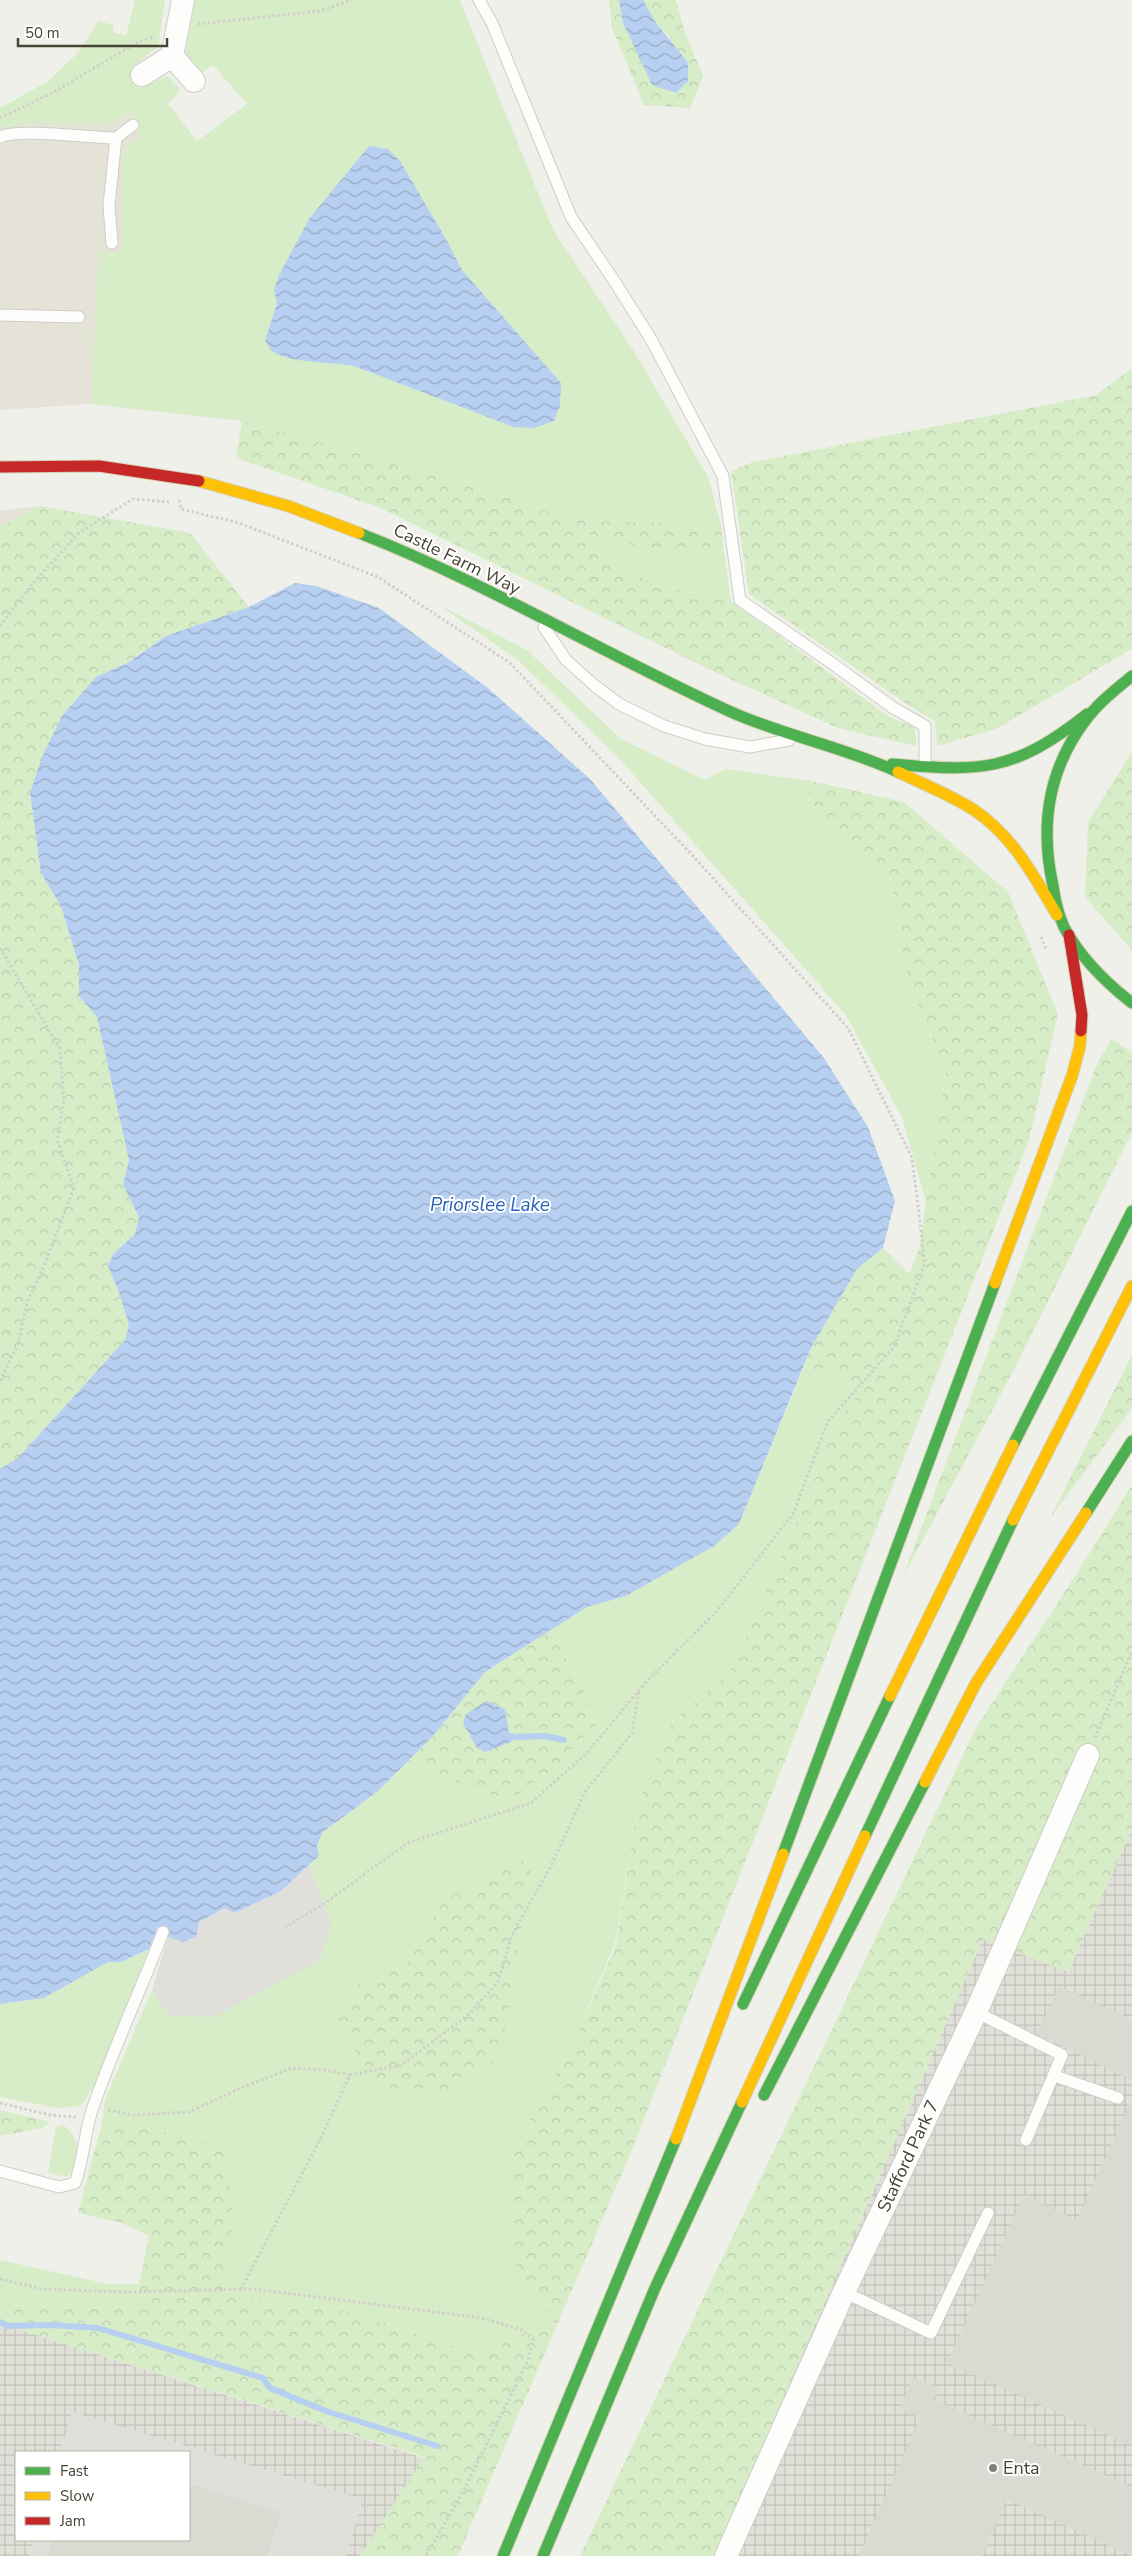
<svg xmlns="http://www.w3.org/2000/svg" width="1132" height="2556" viewBox="0 0 1132 2556" font-family="'Nunito Sans',sans-serif">
<style>
.residential{fill:#e5e3d7}
.industrial{fill:url(#industrial-grid);fill-rule:evenodd}
.green{fill:#d7edc8}
.forest{fill:url(#forest-crowns)}
.parking{fill:#e0dfd9}
.water{fill:url(#water-waves)}
.lines{fill:none;stroke-linecap:round;stroke-linejoin:round}
.stream{stroke:#b7d0f1;stroke-width:6}
.building{fill:#dad9d2}
.lane-casing{stroke:#cecec7;stroke-width:13}
.street-casing{stroke:#cecec7;stroke-width:24}
.fast-casing{stroke:#d3d1b6;stroke-width:13}
.slow-casing{stroke:#d3d1b6;stroke-width:13}
.jam-casing{stroke:#d3d1b6;stroke-width:13}
.path{stroke:#d1cfca;stroke-width:3;stroke-dasharray:2.5 2.5;stroke-linecap:butt}
.lane{stroke:#fdfdfc;stroke-width:11}
.street{stroke:#fdfdfc;stroke-width:22}
.fast{stroke:#4caf50;stroke-width:11}
.slow{stroke:#ffc107;stroke-width:11}
.jam{stroke:#c62828;stroke-width:11}
.poi-dot{fill:#828074;stroke:#fff;stroke-width:2}
.labels{text-anchor:middle;dominant-baseline:central;stroke-width:4;stroke-linejoin:round;paint-order:stroke}
.street-label{font-size:18px;fill:#474335;stroke:#fff}
.poi-label{font-size:18px;fill:#474335;stroke:#fff;text-anchor:start}
.water-label{font-size:19px;font-style:italic;fill:#2862b9;stroke:#fff}
</style>
<defs>
<pattern id="industrial-grid" width="8" height="8" patternUnits="userSpaceOnUse" patternTransform="scale(1.25)"><rect width="8" height="8" fill="#e0dfd8"/><path d="M0 4h8M4 0v8" fill="none" stroke="#c2c1ba"/></pattern>
<pattern id="forest-crowns" width="20" height="18" patternUnits="userSpaceOnUse" patternTransform="scale(1.25)"><rect width="20" height="18" fill="#d7edc8"/><path d="M2 6a3 3 0 1 1 6 0M12 15a3 3 0 1 1 6 0" fill="none" stroke="#baccac"/></pattern>
<pattern id="water-waves" width="16" height="10" patternUnits="userSpaceOnUse" patternTransform="scale(1.25)"><rect width="16" height="10" fill="#b7d0f1"/><path d="M0 5q4-4 8 0t8 0" fill="none" stroke="#97aac4"/></pattern>
</defs>
<rect width="100%" height="100%" fill="#f0f0ea"/>
<path class="residential" d="M131,112L141,136L123,152L122,252L99,253L91,404L0,410V128L34,123H112Z
M40,506L0,526V511Z"/>
<path class="industrial" d="M1132,1829V2556H714L983,1939L1068,1972Z
M0,2322L8,2326L424,2458L360,2556H0ZM16,2452H189V2540H16Z"/>
<path class="green" d="M135,0H165L158,47L131,68L139,88L167,76L181,90L168,104L197,141L247,104L213,65L202,73L185,55L195,0H460L553,230L632,348L708,477L721,525L573,520L460,482L242,421L91,404L99,252H122L123,152L141,136L130,112L112,123H34L0,128V108L47,82L80,51L98,21L114,25L113,32L126,36Z
M588,534L646,548L724,552L731,601L655,585L585,545Z
M439,605L527,650L621,739L705,780L725,769L811,781L807,812L889,871L908,980L946,1073L926,1202L902,1117L845,1014L617,756L519,661Z
M804,1367L867,1385L833,1428L811,1491L729,1674L673,1721L638,1804L616,1940L574,2041L511,2256L557,2329L509,2338L486,2356L346,2311L221,2297L223,2276L186,2135L102,2123L105,2100L152,1990L169,2016L331,1925L310,1865L319,1856L317,1845L323,1832L378,1791L406,1763L507,1801L599,1721L551,1630L587,1607L626,1596L714,1546L739,1524Z
M149,1949L98,2079L81,2106L56,2108L0,2097V2004L44,1998L108,1962H121Z
M63,2125C82,2139 82,2160 67,2177L48,2173L56,2127Z
M0,2260L108,2284H139L135,2306L84,2308L11,2305L8,2326L0,2322Z"/>
<path class="forest" d="M609,0H619L623,23L673,41L655,21L643,0H676L685,33L703,76L690,108L644,105L612,28Z
M1132,368V649L996,729L937,746L935,721L911,707L749,594L731,471L753,462L1096,395Z
M242,421L460,482L573,520L721,525L724,552L646,548L588,534L585,545L655,585L731,601L888,716L915,728L916,746L838,728L704,667L381,508L236,458Z
M40,506L190,533L249,607L166,636L129,662L96,677L30,793L41,872L61,906L79,965V996L97,1017L129,1160L123,1185L139,1217L135,1234L113,1254L108,1266L118,1290L129,1325L125,1340L18,1458L2,1469H0V526Z
M1132,752V950L1085,897L1088,822Z
M811,781L904,802L1008,892L1058,1014L1029,1140L627,2162L458,2556H360L424,2457L8,2326L11,2305L84,2308L135,2306L149,2236L122,2223L78,2213L102,2123L186,2135L224,2152L233,2217L222,2297L346,2311L486,2356L509,2338L557,2328L510,2256L514,2150L574,2041L616,1945L638,1804L673,1721L729,1674L811,1491L833,1428L866,1385L804,1367L811,1348L857,1269L883,1248L909,1274L919,1249L946,1073L908,980L889,871L807,812Z
M1112,1039L1132,1053V1132L1017,1364L902,1579L1097,1064Z
M1132,1355V1408L1050,1518Z
M1132,1485V1829L1068,1972L983,1939L714,2556H580L976,1728L1075,1576Z
M551,1630L599,1721L550,1772L507,1801L406,1763L433,1736L485,1672Z
M533,1856L501,2056L453,2094H386L333,2020L359,1983L408,1962L445,1899Z
M0,2110L50,2122L43,2128L0,2136Z"/>
<path class="parking" d="M310,1865L331,1925L321,1959L215,2017L169,2016L152,1990L168,1937L183,1942L199,1922L226,1908L236,1913L281,1891Z
M72,2412L363,2499L346,2556H29L34,2540H189V2452H60Z"/>
<path class="water" d="M619,0H643L655,21L688,63V81L676,93L652,85L623,23Z
M369,146L388,149L400,161L446,239L462,270L561,383L560,406L554,421L534,428L514,427L354,366C332,362 293,363 275,353C271,351 268,345 265,341L277,303L274,290L279,275L309,219Z
M295,583L316,586L379,608L488,688L590,779L824,1058L868,1127L895,1201L883,1248L857,1269L811,1348L739,1524L714,1546L626,1596L587,1607L485,1672L433,1736L378,1791L323,1832L317,1845L319,1856L281,1891L235,1913L225,1908L199,1922L196,1937L183,1942L168,1937L170,1931L158,1927L149,1949L121,1962H108L44,1998L0,2004V1469L18,1458L125,1340L129,1325L118,1290L108,1266L113,1254L135,1234L139,1217L123,1185L129,1160L97,1017L79,996V965L61,906L41,873L30,793L42,757L62,716L96,677L129,662L166,636L249,607Z
M486,1701L505,1709L509,1733L515,1734L513,1741L485,1752L477,1748L463,1723L466,1714Z"/>
<g class="lines">
<path class="stream" d="M514,1737L544,1736L564,1740
M0,2322L8,2326L51,2325L98,2328L263,2378L270,2388L326,2411L437,2446"/>
</g>
<path class="building" d="M1059,1986L1132,2019V2080L1037,2034Z
M1132,2099V2446L947,2363L1024,2195L1077,2220Z
M913,2377L939,2388L934,2400L1132,2487V2556L1007,2499L982,2556H859L920,2418L900,2409Z
M189,2484L281,2512L267,2556H47L52,2540H189Z"/>
<g class="lines">
<defs>
<path id="lane" d="M479,0L492,23L571,217L613,279L652,341L723,476L740,600L833,664L892,707L925,726V767
M0,137C18,128 91,138 116,138L133,125
M112,243L109,206L116,138
M0,315L79,317
M544,627L566,660L594,685L619,704L664,726L705,739L750,747L789,740
M976,2012L1062,2055L1026,2140
M1055,2076L1118,2098
M0,2171L59,2187L75,2183C84,2158 84,2135 92,2110C113,2049 140,1992 163,1932
M844,2292L931,2333L988,2213"/>
<path id="street" d="M183,0L172,56L194,81
M142,75L172,56
M726,2556L844,2292L976,2012L1088,1755"/>
<path id="fast" d="M359,533C487,583 606,655 731,712C785,736 844,747 898,772
M1132,676C1115,690 1098,703 1085,721C1048,770 1040,827 1053,886C1055,900 1058,914 1064,927C1080,957 1105,982 1132,1003
M892,764C982,772 1014,772 1087,714
M1013,1445L1132,1211
M1086,1513L1132,1441
M865,1836L1013,1520
M783,1854L995,1283
M743,2004L890,1696
M764,2095L925,1782
M503,2556L676,2139
M543,2556L655,2288L742,2102"/>
<path id="slow" d="M199,481L288,506L359,533
M898,772C923,784 951,795 974,810C1013,836 1034,876 1057,915
M995,1283L1072,1076L1080,1046L1081,1031
M1013,1520L1132,1286
M890,1696L1013,1445
M925,1782L976,1683L1086,1513
M742,2102L865,1836
M676,2139L783,1854"/>
<path id="jam" d="M0,467L99,466L199,481
M1069,935L1082,1015L1081,1031"/>
</defs>
<use href="#lane" class="lane-casing"/>
<use href="#street" class="street-casing"/>
<use href="#fast" class="fast-casing"/>
<use href="#slow" class="slow-casing"/>
<use href="#jam" class="jam-casing"/>
<path class="path" d="M198,24L320,11L351,0
M0,118L52,93L140,41L154,37
M179,500L181,509L239,523L378,577L510,663L693,856L848,1028L912,1158L925,1263L894,1347L828,1421L793,1514L716,1612L646,1682L587,1753L531,1803L407,1843L324,1904L285,1927
M0,626L29,588L79,533L133,499L169,502
M1041,937L1046,949
M0,948L60,1049L64,1100L57,1139L74,1188L42,1271L27,1303L18,1344L0,1381
M1095,1738L1132,1651
M0,2103L50,2115L76,2117
M108,2110L133,2115L189,2112L239,2089L292,2068L324,2070L350,2075
M0,2279L42,2289L127,2292L254,2289L482,2318L522,2330L533,2339L528,2360L465,2488L426,2556
M241,2289L320,2140L350,2075L402,2065L469,2014L498,1982L512,1935L552,1864L585,1792L632,1733L639,1691"/>
<use href="#lane" class="lane"/>
<use href="#street" class="street"/>
<use href="#fast" class="fast"/>
<use href="#slow" class="slow"/>
<use href="#jam" class="jam"/>
</g>
<circle class="poi-dot" cx="993" cy="2468" r="5"/>
<g class="labels">
<g class="street-label">
<text transform="translate(457 559) rotate(26)">Castle Farm Way</text>
<text transform="translate(908 2156) rotate(-65)">Stafford Park 7</text>
</g>
<g class="poi-label">
<text x="1003" y="2468">Enta</text>
</g>
<g class="water-label">
<text x="490" y="1205">Priorslee Lake</text>
</g>
</g>
<rect x="15" y="2451" width="175" height="90" fill="#ffffff" stroke="#b5b4ae"/>
<rect x="25" y="2467" width="25" height="8" fill="#4caf50" stroke="#b5b4ae"/>
<text x="60" y="2476" font-size="15" fill="#474335">Fast</text>
<rect x="25" y="2492" width="25" height="8" fill="#ffc107" stroke="#b5b4ae"/>
<text x="60" y="2501" font-size="15" fill="#474335">Slow</text>
<rect x="25" y="2517" width="25" height="8" fill="#c62828" stroke="#b5b4ae"/>
<text x="60" y="2526" font-size="15" fill="#474335">Jam</text>
<path d="M18 38v8h149v-8" fill="none" stroke="#474335" stroke-width="2.5"/>
<text x="25" y="38" font-size="15" fill="#474335" stroke="#ffffff" stroke-width="4" paint-order="stroke">50 m</text>
</svg>
